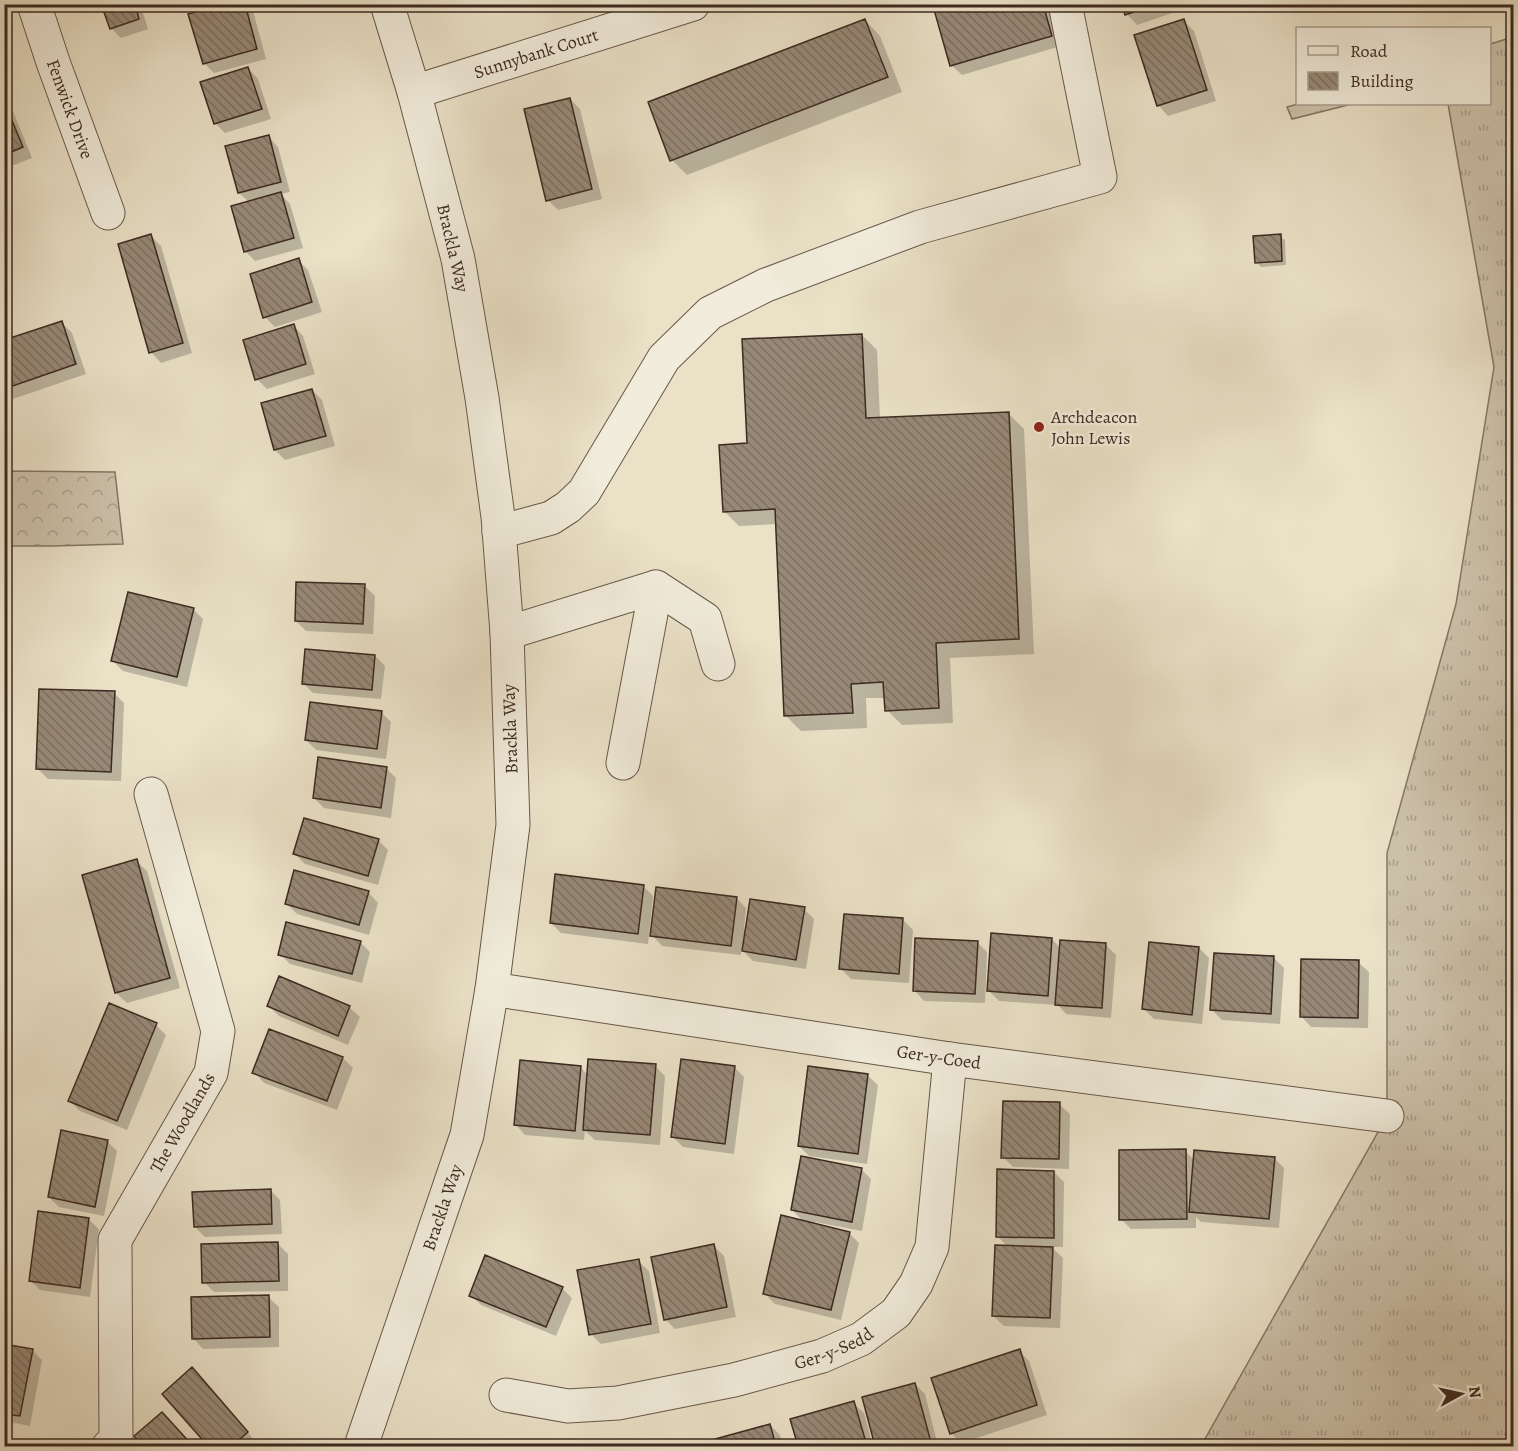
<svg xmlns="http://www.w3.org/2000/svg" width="1518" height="1451" viewBox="0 0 1518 1451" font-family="Alegreya,serif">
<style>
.grass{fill:url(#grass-tufts);stroke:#857666;stroke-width:1.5}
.forest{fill:url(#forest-crowns);stroke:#857666;stroke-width:1.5}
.shadow{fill:#0003}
.building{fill:url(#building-back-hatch);stroke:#3d2a21;stroke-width:1.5}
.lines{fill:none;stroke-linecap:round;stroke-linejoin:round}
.minor-casing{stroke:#68584a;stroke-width:35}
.minor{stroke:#f1ecdb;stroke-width:33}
.poi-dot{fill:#8f2418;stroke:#f1ecdb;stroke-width:2}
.labels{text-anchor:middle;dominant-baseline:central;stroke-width:5;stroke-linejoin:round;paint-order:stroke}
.street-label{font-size:18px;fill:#3d2a21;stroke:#f1ecdb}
.poi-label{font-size:18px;fill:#3d2a21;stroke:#f1ecdb;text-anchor:start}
</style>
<defs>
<pattern id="grass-tufts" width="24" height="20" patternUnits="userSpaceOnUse" patternTransform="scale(1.5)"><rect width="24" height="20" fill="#cdc2ab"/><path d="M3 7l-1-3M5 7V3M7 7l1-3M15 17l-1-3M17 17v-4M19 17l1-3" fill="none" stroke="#a89e8b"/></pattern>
<pattern id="forest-crowns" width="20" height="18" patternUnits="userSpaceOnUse" patternTransform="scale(1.5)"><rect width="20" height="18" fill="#cdc2ab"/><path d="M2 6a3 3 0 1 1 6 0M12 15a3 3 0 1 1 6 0" fill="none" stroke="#a89e8b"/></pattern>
<pattern id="building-back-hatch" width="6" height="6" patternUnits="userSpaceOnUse" patternTransform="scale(1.5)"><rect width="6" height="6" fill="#978977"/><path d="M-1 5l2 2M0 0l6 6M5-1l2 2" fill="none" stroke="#7c7061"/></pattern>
</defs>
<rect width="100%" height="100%" fill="#eae1c7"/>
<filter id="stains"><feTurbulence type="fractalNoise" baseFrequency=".00333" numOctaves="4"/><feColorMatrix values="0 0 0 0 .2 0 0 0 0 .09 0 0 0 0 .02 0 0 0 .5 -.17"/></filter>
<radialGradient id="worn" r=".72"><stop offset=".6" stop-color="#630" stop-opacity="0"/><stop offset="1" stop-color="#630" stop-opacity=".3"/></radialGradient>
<path class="grass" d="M1513,37V1446H1201L1387,1116V853L1456,604L1494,367L1448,104H1490V44Z
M1298,104H1352L1292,119L1287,107Z"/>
<path class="forest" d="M5,471L115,472L123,544L52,546H5Z"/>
<path class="shadow" d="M103,4H140L148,29L121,38L111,28Z
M196,4H247L253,11L266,59L214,73L204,63L203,12Z
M943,4H1049L1061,46L962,75L951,65Z
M1123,4H1183L1184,9L1137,25L1127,14Z
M865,20L880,36L902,92L687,175L672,160Z
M1184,21L1194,31L1216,101L1168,116L1158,105Z
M248,68L258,79L271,119L225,133L215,123Z
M4,89L32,158L4,169Z
M570,99L580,109L602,199L558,210L548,200Z
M268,136L278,147L290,192L281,194L290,204L303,248L255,261L245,251L249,202L239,193Z
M151,236L161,246L192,353L161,363L151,352Z
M1280,236L1285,240L1286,265L1261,267L1256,262Z
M298,260L308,270L322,312L275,327L265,317Z
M62,323L72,333L86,374L4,402V342Z
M293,325L303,336L315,374L267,389L257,379Z
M862,335L877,350L880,419L1009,414L1024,429L1034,654L950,658L953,723L902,725L887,710L886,698H866L867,728L801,731L786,716L777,524L739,526L724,511L748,445Z
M312,390L322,400L335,446L285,460L275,450Z
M365,586L375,596L373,634L306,631L296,621Z
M4,592L9,596L4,679Z
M193,609L203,619L187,687L123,671L113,661Z
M375,656L385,666L381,699L313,693L303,683Z
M114,693L124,703L121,781L48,779L37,768Z
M381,712L391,722L386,759L316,750L306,740Z
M386,768L396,778L391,818L324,808L314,798Z
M378,840L388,850L378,885L305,864L295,854Z
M136,861L147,871L180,988L127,1003L116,993Z
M4,876L12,884L8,962H4Z
M643,886L653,896L648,944L561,933L551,923Z
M368,892L378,903L369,935L297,914L286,903Z
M736,898L746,908L744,929H746L804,909L814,919L806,969L753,961L741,949V955L662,946L652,935Z
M902,919L913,930L909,983L851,979L841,969Z
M1052,939L1060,948L1106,945L1116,955L1111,1018L1066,1014L1058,1005L999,1001L989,991Z
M360,942L370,952L362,983L290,964L280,954Z
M977,942L987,952L985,1003L924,1001L914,990Z
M1199,948L1209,958L1202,1024L1154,1019L1144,1009Z
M1274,958L1284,968L1280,1024L1222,1020L1212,1010Z
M1358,962L1369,972L1368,1028L1311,1027L1301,1016Z
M269,1006L349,1007L360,1017L348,1045L279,1016Z
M156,1025L166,1035L127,1130L80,1111L70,1101Z
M270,1031L343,1058L353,1068L337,1110L264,1083L254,1072Z
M655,1066L665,1076L660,1145L595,1140L585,1131L584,1140L525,1135L515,1124L580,1067L589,1076Z
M734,1067L744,1077L734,1154L683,1147L673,1137Z
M867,1075L878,1085L867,1164L809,1156L799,1146Z
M1059,1104L1070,1114L1069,1169L1013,1167L1003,1157Z
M107,1141L117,1151L104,1216L59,1207L49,1197Z
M1185,1151L1195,1161L1274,1158L1284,1168L1279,1228L1201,1222L1196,1217V1228L1131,1229L1121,1219Z
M861,1169L871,1179L862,1231L815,1222V1225L849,1233L859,1243L841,1320L775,1304L765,1294L805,1223L792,1210Z
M1054,1172L1064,1182L1063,1247H1051L1063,1258L1060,1328L1004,1326L993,1316L1008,1247L997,1236Z
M270,1190L280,1200L282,1234L205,1237L195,1227Z
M88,1219L99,1229L90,1297L40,1290L30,1280Z
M278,1244L288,1254V1291L214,1292L204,1282Z
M713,1245L724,1256L736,1317L675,1329L665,1319Z
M638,1261L649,1271L660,1333L601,1344L591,1334Z
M562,1288L572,1298L556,1336L481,1305L471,1295Z
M268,1297L279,1307V1347L203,1349L193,1338Z
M4,1345L32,1350L42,1360L30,1426L4,1421Z
M1019,1351L1029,1361L1047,1415L961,1443L951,1433Z
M201,1380L257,1443L253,1446H210L164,1394Z
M915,1384L925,1394L938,1446H876L863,1398Z
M853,1403L864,1413L873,1446H799L792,1420Z
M172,1424L192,1446H145L136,1437Z
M770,1425L780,1435L783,1446H718L717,1440Z"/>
<path class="building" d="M101,4H135L139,19L110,29Z
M223,4H245L257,49L203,64L188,14Z
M938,4H1043L1052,36L950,66L933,6Z
M1122,4H1158L1125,15Z
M865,19L888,77L670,161L648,102Z
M1184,19L1207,90L1157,106L1134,35Z
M248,67L262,109L214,124L200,82Z
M570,98L592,189L546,201L524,109Z
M4,101L23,147L4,155Z
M269,135L281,182L238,193L225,146Z
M281,192L294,238L244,252L231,206Z
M151,234L183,343L149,353L118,244Z
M1281,234L1282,261L1255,263L1253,236Z
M299,258L312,302L263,318L250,274Z
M62,321L76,364L4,389V340Z
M294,324L306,364L255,380L243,340Z
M862,334L866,418L1009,412L1019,639L936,643L939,708L885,711L883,682L851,684L853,713L784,716L775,509L723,512L719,445L747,443L742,339Z
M312,389L326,436L274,450L261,403Z
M296,582L365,584L363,624L295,621Z
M128,592L194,608L177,677L111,661Z
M305,649L375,655L372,690L302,684Z
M39,689L115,691L111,772L36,769Z
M310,702L382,711L377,749L305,740Z
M318,757L387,767L381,808L313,798Z
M304,818L379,839L368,876L293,854Z
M137,859L170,978L115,993L82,875Z
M294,870L369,891L359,925L285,904Z
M555,874L644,885L638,934L550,923Z
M656,887L737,897L731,946L650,936Z
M750,899L805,907L796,960L742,951Z
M844,914L903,918L899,974L839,969Z
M286,922L361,941L352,974L278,955Z
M991,933L1052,938L1048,996L987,991Z
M915,938L978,941L975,994L913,991Z
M1060,940L1106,943L1102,1008L1055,1005Z
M1149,942L1199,947L1192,1015L1142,1009Z
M1214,953L1274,956L1271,1014L1210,1010Z
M1301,959L1359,960L1358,1018L1300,1017Z
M279,976L350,1006L338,1036L267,1006Z
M109,1003L157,1023L117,1121L68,1101Z
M269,1029L343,1057L327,1101L252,1073Z
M588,1059L656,1064L650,1135L583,1130Z
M681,1059L735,1066L725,1144L671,1137Z
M520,1060L581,1066L575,1131L514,1125Z
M808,1066L868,1074L858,1154L798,1146Z
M1003,1101L1060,1102L1059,1159L1001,1158Z
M61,1130L108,1140L95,1207L48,1197Z
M1186,1149L1187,1219L1119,1220V1150Z
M1194,1150L1275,1157L1269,1219L1189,1212Z
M801,1156L862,1168L852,1222L791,1210Z
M997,1169L1054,1171V1238L996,1237Z
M271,1189L272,1224L194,1227L192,1192Z
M38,1211L89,1218L80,1288L29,1281Z
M781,1215L850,1232L831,1310L763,1294Z
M278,1242L279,1281L202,1283L201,1244Z
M714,1244L727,1307L664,1320L651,1257Z
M995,1245L1053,1247L1050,1318L992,1316Z
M485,1255L563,1287L546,1327L469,1296Z
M639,1259L651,1324L589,1335L577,1270Z
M269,1295L270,1337L192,1339L191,1297Z
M4,1344L33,1349L20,1416L4,1414Z
M1020,1349L1037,1405L950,1434L931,1378Z
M192,1367L248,1432L232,1446H208L162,1394Z
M915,1383L932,1446H875L862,1397Z
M854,1401L867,1446H798L790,1419Z
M162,1412L193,1446H143L134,1436Z
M770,1424L776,1446H717L715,1439Z"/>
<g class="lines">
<defs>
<g id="minor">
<path id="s1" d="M34,4L53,62L108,213"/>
<path id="s2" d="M414,92L693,4"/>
<path d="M499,532L551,518L568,507L584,492L664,358L710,313L766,285L920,227L1100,177L1065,4"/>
<path d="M507,633L656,587L705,619L718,664"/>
<path d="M623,763L656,587"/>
<path id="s3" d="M492,989L950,1059L1387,1116"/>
<path id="s4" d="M506,1395L568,1406L618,1403L734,1380L822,1356L861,1339L896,1313L916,1284L932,1247L950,1059"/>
<path id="s5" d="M109,1446L116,1441L115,1240L211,1073L218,1031L151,794"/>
<path id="s6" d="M361,1446L467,1135L492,989L513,825L507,633L498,517L482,398L458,259L414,92L387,4"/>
</g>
</defs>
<use href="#minor" class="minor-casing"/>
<use href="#minor" class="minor"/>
</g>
<circle class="poi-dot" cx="1039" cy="427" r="6"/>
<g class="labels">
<g class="street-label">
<text stroke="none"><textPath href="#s2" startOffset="128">Sunnybank Court</textPath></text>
<text stroke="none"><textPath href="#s1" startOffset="111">Fenwick Drive</textPath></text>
<text transform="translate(453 248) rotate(77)">Brackla Way</text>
<text transform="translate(510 729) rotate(-92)">Brackla Way</text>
<text stroke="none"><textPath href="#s3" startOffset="452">Ger-y-Coed</textPath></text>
<text stroke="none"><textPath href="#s5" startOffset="345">The Woodlands</textPath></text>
<text stroke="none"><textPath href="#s6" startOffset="252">Brackla Way</textPath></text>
<text stroke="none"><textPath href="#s4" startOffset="336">Ger-y-Sedd</textPath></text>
</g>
<g class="poi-label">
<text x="1051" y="417">Archdeacon<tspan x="1051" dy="21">John Lewis</tspan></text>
</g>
</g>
<rect width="1518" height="1451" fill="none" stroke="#eae1c7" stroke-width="24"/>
<rect x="6" y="6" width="1506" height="1439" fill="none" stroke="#3d2a21" stroke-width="3"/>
<rect x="12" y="12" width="1494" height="1427" fill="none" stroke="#3d2a21" stroke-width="1.5"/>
<rect x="1296" y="27" width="195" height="78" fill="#f1ecdb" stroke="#a99e91" stroke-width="1.5"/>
<rect x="1308" y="46" width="30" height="9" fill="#f1ecdb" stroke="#a99e91" stroke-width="1.5"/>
<text x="1350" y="57" font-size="18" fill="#3d2a21">Road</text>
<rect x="1308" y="72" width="30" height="18" fill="url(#building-back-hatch)" stroke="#a99e91" stroke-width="1.5"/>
<text x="1350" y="87" font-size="18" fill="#3d2a21">Building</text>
<g transform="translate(1461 1394) rotate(82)" stroke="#f1ecdb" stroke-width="4.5" paint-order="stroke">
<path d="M0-4.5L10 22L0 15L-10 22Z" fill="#3d2a21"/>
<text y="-9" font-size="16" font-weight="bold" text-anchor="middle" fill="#3d2a21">N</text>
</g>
<rect width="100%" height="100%" filter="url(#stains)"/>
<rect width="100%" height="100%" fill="url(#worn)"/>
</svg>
